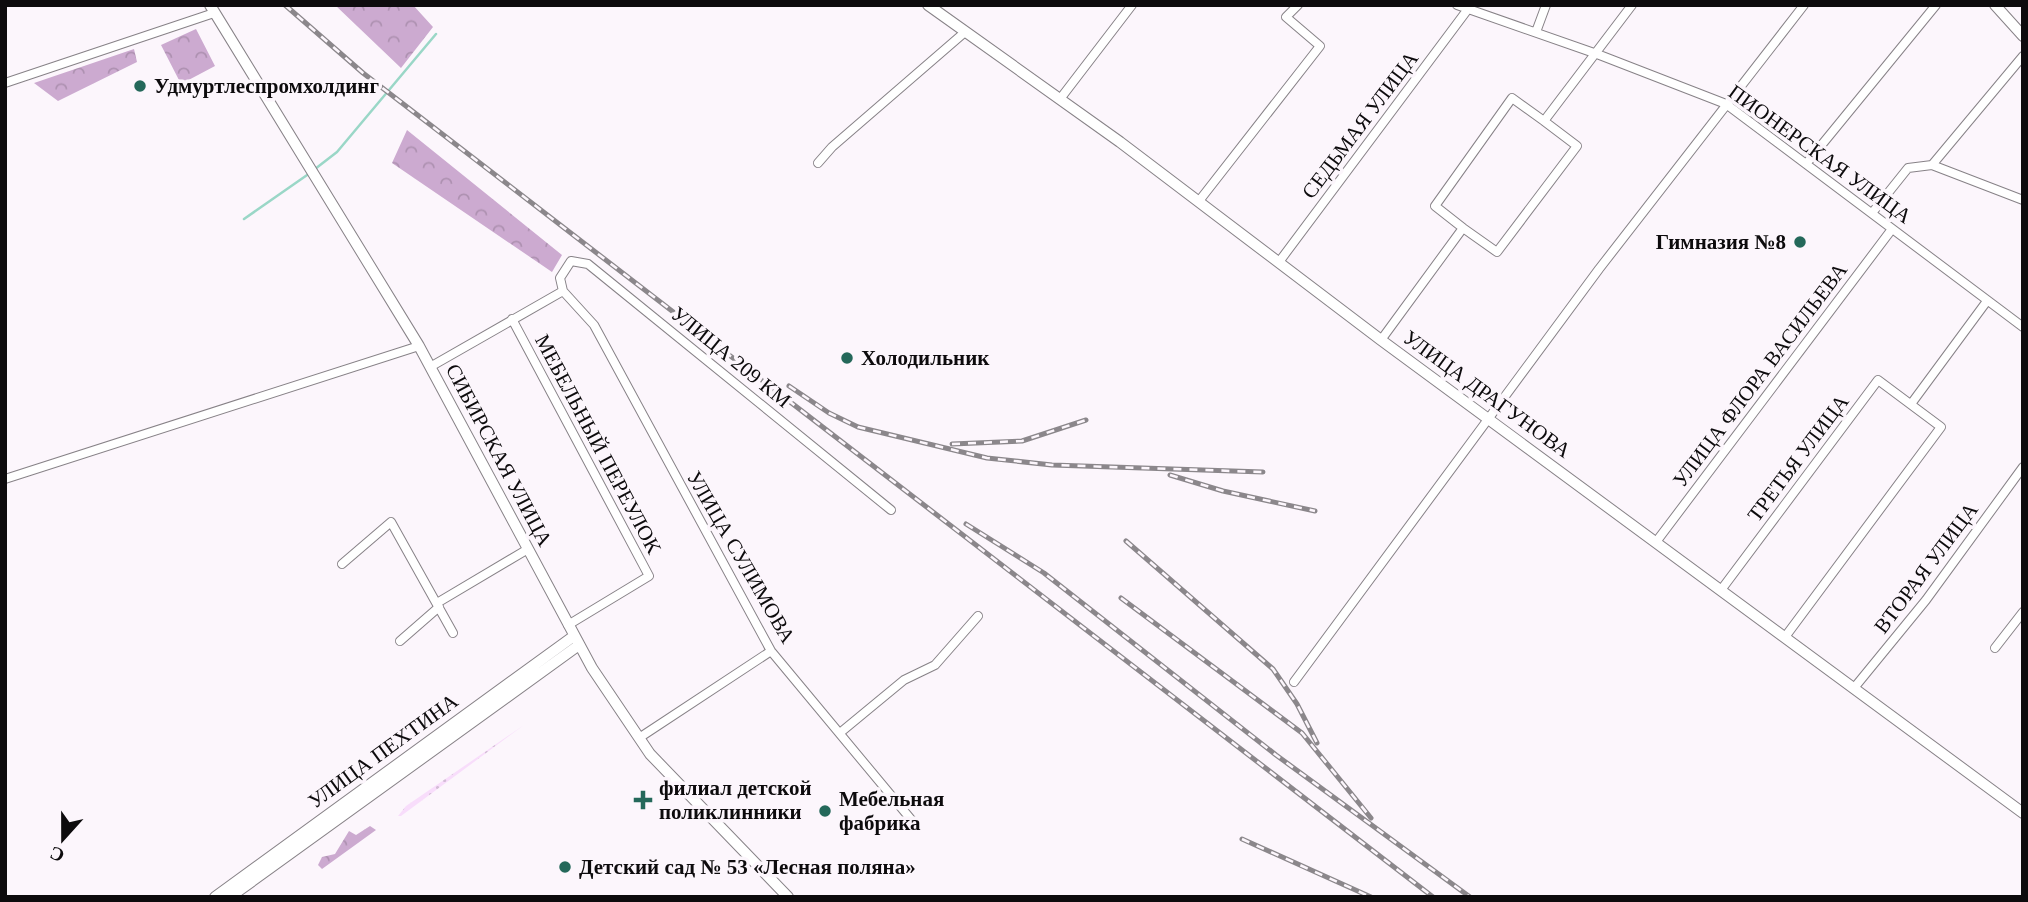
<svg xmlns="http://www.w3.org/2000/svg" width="2028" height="902" viewBox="0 0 2028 902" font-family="'Times New Roman',serif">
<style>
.grass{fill:url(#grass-dots)}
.forest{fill:url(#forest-crowns)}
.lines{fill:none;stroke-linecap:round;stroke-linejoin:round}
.stream{stroke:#9ad7c7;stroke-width:2.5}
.street-casing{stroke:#878287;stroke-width:10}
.secondary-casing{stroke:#878287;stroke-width:12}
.street{stroke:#fff;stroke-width:8}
.secondary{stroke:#fff;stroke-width:10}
.rail-casing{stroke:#8b878b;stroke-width:5}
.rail{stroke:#fcf6fc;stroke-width:2.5;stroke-dasharray:8;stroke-linecap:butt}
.poi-dot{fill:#24685a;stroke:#fcf6fc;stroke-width:2.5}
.labels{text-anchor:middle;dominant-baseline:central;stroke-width:7;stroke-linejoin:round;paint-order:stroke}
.poi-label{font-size:21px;font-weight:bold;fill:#0d0b0d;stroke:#fcf6fc;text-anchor:start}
.street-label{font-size:21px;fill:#0d0b0d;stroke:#fcf6fc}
</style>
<defs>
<pattern id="grass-dots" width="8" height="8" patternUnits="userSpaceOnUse" patternTransform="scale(1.75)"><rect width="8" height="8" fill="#f8ddfb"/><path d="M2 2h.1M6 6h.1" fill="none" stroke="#d3bcd6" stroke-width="1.8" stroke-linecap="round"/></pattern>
<pattern id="forest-crowns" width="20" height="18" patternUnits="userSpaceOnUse" patternTransform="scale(1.75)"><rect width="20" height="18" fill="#ccaad0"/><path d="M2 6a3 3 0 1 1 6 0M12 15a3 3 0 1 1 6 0" fill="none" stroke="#ae91b1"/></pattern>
</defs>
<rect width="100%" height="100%" fill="#fcf6fc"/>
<path class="grass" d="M524,725L401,816H398L406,806Z"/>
<path class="forest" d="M335,5H413L433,27L401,68Z
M196,29L215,66L181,84L161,45Z
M134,49L137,62L58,101L34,83Z
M407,130L562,255L552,272L392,163Z
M370,826L376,830L322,869L318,865L322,857L335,854L349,831L356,835Z"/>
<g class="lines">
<path class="stream" d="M315,169L337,152L436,34
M244,219L310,173"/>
<defs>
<path id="street" d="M1457,5L1597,54L1726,104L2023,327
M1536,32L1546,5
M5,83L214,13
M1060,99L1132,5
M818,163L832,147L965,32
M1806,164L1936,5
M1932,165L2023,200
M1199,201L1320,46L1286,17L1298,5
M1872,213L1908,168L1932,165L2023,56
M1463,228L1435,206L1512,98L1544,121
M1279,262L1468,9
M563,291L594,325L771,651L914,823
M563,291L560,278L571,261L588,264L891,510
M512,319L649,576L568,625
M1381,340L1463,228L1497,252L1577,146L1544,121L1632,5
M430,367L563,291
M1911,404L1987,301
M5,479L419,346
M1656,542L1892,229
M342,564L391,522L453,633
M1721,590L1878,380L1941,427L1785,637
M437,603L528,549
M400,641L439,607
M1995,648L2023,612
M1294,682L1599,269L1804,5
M1854,688L1926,600L2023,467
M841,732L904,680L935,665L978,616
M639,738L771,651"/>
<path id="secondary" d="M210,5L419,346L592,668L650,754L788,897
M928,5L1120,142L1381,340L2023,813
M1995,5L2023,36
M215,897L574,636
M230,897L579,645"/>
</defs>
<use href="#street" class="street-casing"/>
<use href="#secondary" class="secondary-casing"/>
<use href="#street" class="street"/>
<use href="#secondary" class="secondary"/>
<defs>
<path id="rail" d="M285,5L363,73L1433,897
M789,386L829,413L858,427L987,458L1052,465L1263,472
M952,444L1022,441L1086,420
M1170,475L1223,491L1315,511
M966,524L1044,573L1276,755L1470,897
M1126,541L1273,669L1297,704L1317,743
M1121,598L1302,733L1371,818
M1242,839L1371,897"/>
</defs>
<use href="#rail" class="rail-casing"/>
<use href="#rail" class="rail"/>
</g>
<g class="poi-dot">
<circle cx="140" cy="86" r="7"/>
<circle cx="1800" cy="242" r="7"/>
<circle cx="847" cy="358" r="7"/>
<path d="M639.5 789.5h7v7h7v7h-7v7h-7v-7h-7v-7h7z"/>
<circle cx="825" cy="811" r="7"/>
<circle cx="565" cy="867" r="7"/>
</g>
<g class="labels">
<g class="poi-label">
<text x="154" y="86">Удмуртлеспромхолдинг</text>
<text x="1786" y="242" text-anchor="end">Гимназия №8</text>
<text x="861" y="358">Холодильник</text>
<text x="659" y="788">филиал детской<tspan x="659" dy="24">поликлинники</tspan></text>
<text x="839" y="799">Мебельная<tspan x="839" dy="24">фабрика</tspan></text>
<text x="579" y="867">Детский сад № 53 «Лесная поляна»</text>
</g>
<g class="street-label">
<text transform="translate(1360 125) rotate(-53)">СЕДЬМАЯ УЛИЦА</text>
<text transform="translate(1820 154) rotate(36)">ПИОНЕРСКАЯ УЛИЦА</text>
<text transform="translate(731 357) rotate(39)">УЛИЦА 209 КМ</text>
<text transform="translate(1760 375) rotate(-53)">УЛИЦА ФЛОРА ВАСИЛЬЕВА</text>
<text transform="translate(1487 394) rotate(36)">УЛИЦА ДРАГУНОВА</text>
<text transform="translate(598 444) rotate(62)">МЕБЕЛЬНЫЙ ПЕРЕУЛОК</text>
<text transform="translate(499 455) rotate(62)">СИБИРСКАЯ УЛИЦА</text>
<text transform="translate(1798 458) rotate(-53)">ТРЕТЬЯ УЛИЦА</text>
<text transform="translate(741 557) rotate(60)">УЛИЦА СУЛИМОВА</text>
<text transform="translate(1926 568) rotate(-53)">ВТОРАЯ УЛИЦА</text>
<text transform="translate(383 751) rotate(-36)">УЛИЦА ПЕХТИНА</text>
</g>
</g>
<rect width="2028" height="902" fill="none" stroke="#0d0b0d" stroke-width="14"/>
<g transform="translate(63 839) rotate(201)" stroke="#fcf6fc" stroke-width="5" paint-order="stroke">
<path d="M0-5L12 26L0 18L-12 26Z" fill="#0d0b0d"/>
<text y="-10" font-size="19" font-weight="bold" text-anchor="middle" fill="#0d0b0d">С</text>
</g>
</svg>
